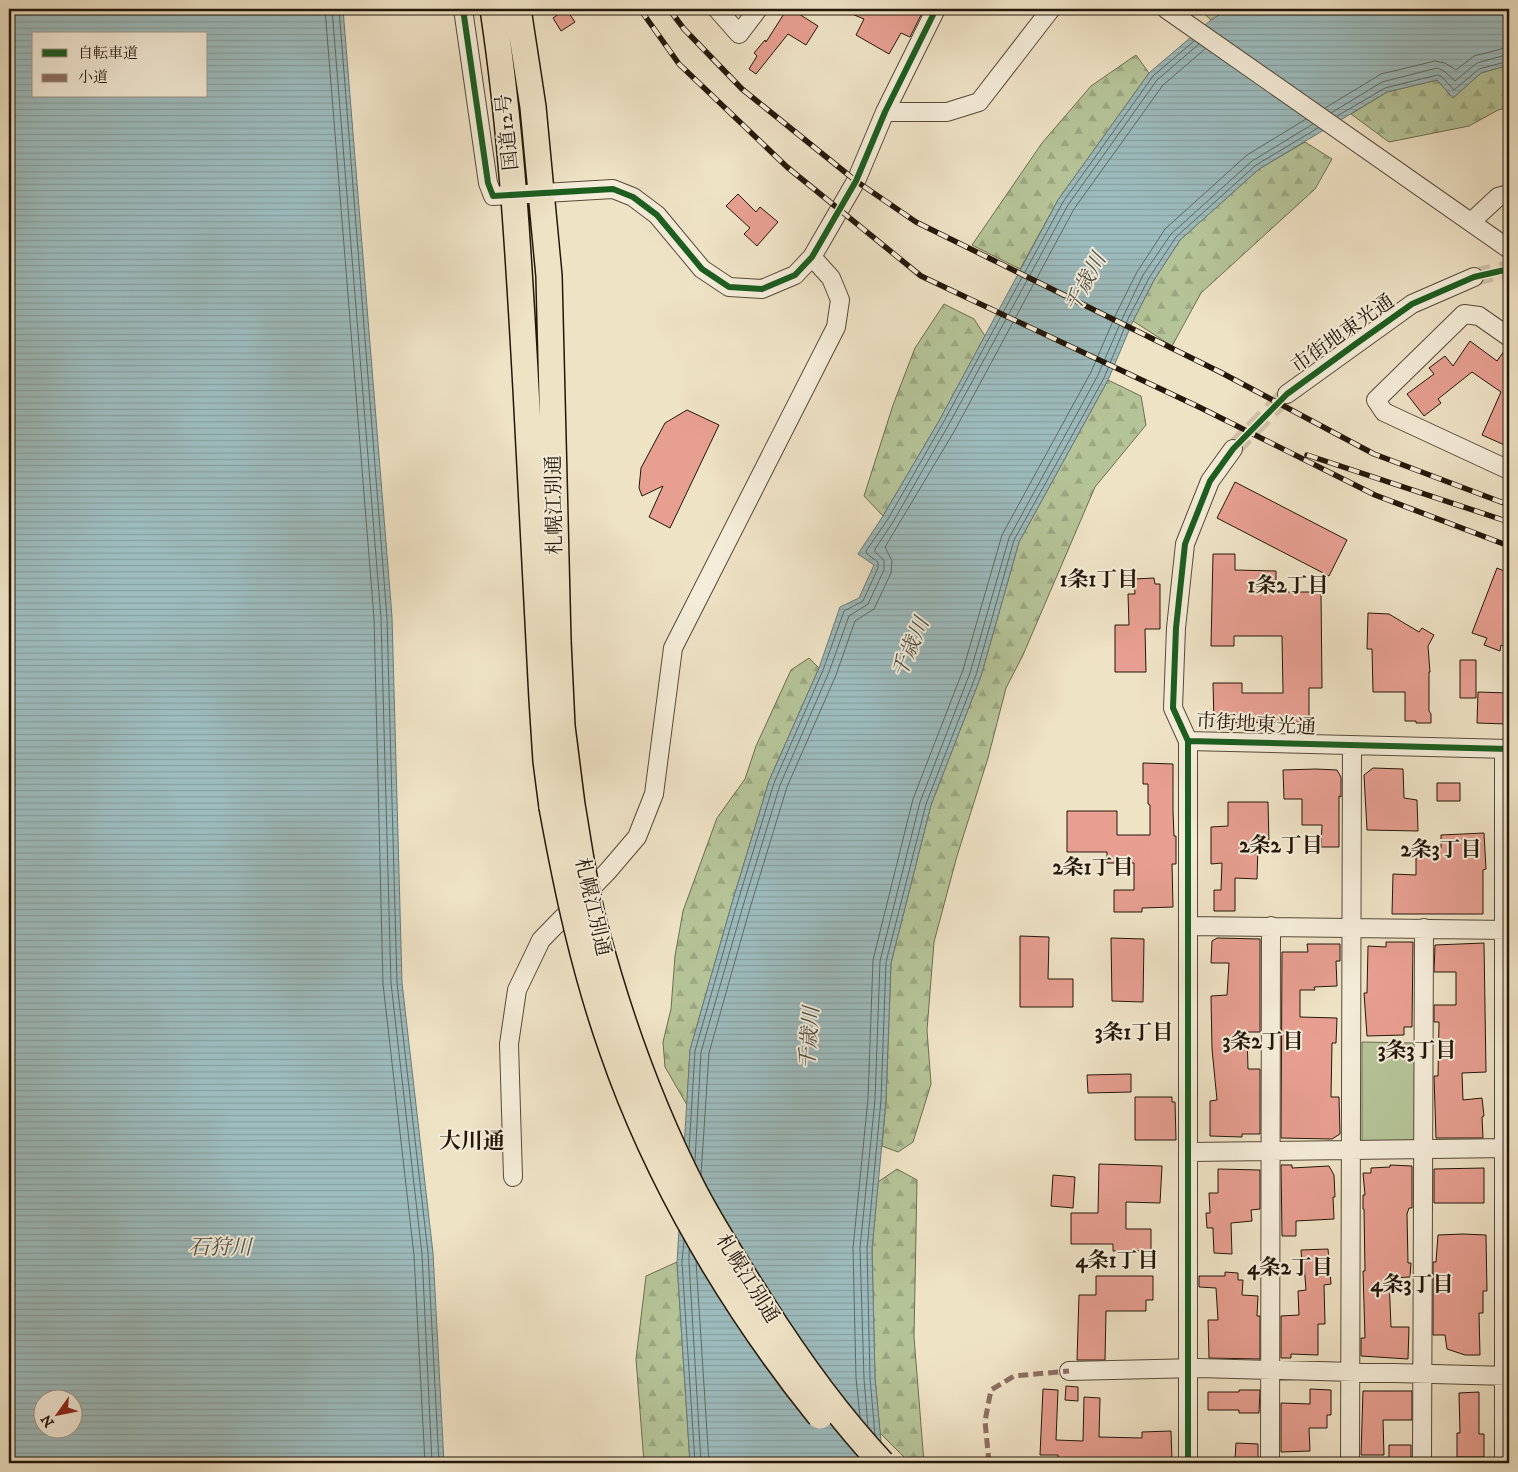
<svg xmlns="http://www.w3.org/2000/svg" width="1518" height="1472" viewBox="0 0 1518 1472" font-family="'IM FELL DW Pica','Noto Serif JP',serif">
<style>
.forest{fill:url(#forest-firs);stroke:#6c6e50}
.park{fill:#b5c498;stroke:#6c6e50}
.water{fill:url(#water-rules);stroke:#6c7a76;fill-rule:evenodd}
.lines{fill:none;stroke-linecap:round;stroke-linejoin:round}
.shore{stroke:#606a64;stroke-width:1}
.building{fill:#e79f91;stroke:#231709}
.minor-tunnel{stroke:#d0c4aa;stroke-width:18;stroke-dasharray:18 9;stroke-linecap:butt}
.minor-casing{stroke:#564a38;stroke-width:20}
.highway-casing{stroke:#231709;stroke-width:28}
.minor{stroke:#f5edda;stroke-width:18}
.highway{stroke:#efe3c6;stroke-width:25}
.rail-casing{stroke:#231709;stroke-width:5.5}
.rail{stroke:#f5edda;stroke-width:4;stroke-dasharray:11;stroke-linecap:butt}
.highway-bridge-casing{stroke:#231709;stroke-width:28;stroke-linecap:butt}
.highway-bridge{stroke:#efe3c6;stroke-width:25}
.quiet{stroke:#8d6e63;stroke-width:5;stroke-dasharray:10 5;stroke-linecap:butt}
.cycleway-casing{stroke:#f5edda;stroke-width:9}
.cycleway{stroke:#1b5e20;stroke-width:6}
.labels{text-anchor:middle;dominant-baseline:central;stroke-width:4;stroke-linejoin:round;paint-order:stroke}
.street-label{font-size:20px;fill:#231709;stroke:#f5edda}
.water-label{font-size:21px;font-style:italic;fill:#4e5148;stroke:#f5edda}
.neighbourhood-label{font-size:21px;font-weight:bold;fill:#231709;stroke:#f5edda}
.quarter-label{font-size:22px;font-weight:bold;fill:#231709;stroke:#f5edda}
</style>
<defs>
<pattern id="forest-firs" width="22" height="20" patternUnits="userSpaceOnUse" patternTransform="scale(1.25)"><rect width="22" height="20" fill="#b5c498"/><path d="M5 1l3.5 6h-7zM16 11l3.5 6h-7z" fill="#9ba882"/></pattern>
<pattern id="water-rules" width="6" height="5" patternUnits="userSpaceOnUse" patternTransform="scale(1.25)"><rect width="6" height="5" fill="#9dbcbe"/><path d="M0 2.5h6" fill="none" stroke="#87a1a2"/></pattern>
</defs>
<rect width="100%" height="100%" fill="#efe3c6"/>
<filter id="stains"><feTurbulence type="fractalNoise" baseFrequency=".004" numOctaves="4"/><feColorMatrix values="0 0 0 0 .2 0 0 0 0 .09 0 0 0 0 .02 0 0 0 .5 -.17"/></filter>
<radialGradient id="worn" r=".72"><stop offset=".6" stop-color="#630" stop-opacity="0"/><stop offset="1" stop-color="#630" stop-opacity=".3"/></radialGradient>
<path class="forest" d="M1199,9H1228L1211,20Z
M1136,55L1149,73L1058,200L1020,269L972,245L1042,143L1091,86Z
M1509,65V107L1498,110L1469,126L1389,142L1351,114L1387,92L1437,80L1453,98L1481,73Z
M1305,142L1332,159L1315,189L1201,293L1172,346L1133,321L1154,280L1180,240L1259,169Z
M944,304L974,319L985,336L939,421L883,516L864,496L893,405L915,348Z
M1108,380L1141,396L1146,425L1095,487L1023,655L1006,688L988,758L957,856L934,942L927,1030L931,1084L913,1142L898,1152L882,1146L886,1100L891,963L931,805L981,676L1019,542Z
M809,658L819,668L769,781L732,903L690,1050L687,1105L665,1067L663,1042L671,1009L675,956L683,911L717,818L745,779L756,746L791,670Z
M897,1169L917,1180L914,1337L924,1463H910L880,1433L875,1378L872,1249L878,1182Z
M677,1262L690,1463H644L636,1359L646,1276Z"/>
<path class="park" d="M1362,1042L1415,1043L1416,1142L1362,1141Z"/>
<path class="water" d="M9,9H343L392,617L402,983L433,1253L444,1463H9ZM34,34H206V96H34ZM42,1400H72V1430H42Z
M1228,9H1509V65L1481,73L1453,98L1437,80L1387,92L1259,169L1180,240L1154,280L1133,321L1108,380L1019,542L981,676L931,805L891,963L886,1100L872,1249L875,1378L883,1463H690L677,1262L690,1050L732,903L769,781L819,668L840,607L859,598L874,565L858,554L883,516L939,421L1058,200L1149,73L1211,20Z"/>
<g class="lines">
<path class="shore" d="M325,9L374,618L383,984L414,1255L425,1463
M332,9L381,618L391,983L422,1254L432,1463
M339,9L387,618L397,983L428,1253L439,1463
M1325,108L1381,74L1435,61L1445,63L1456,70L1474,56L1509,47
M1331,113L1382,82L1437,68L1444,71L1455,81L1477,63L1509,54
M1337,116L1385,88L1437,75L1441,76L1454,90L1479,69L1509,61
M689,1150L695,1051L737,904L774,783L823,670L844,611L863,601L878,568V562L867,554L866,551L888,519L943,423L1063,202L1153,76L1194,41
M695,1161L701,1052L743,906L780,785L829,672L849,616L868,604L884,570V560L875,552V549L893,522L948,426L1068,205L1157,80L1199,44
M701,1175L709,1053L750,908L787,787L836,675L855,621L874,609L891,573L892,561L885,547L955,430L1074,209L1163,85L1205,49
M684,1240L682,1262L695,1463
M689,1250V1262L701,1463
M696,1261L709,1463
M860,1417L856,1378L853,1248L868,1099L873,960L913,799L963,670L1002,535L1091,372L1116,314L1137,272L1165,229L1247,155L1306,119
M868,1427L864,1379L860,1248L875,1100L880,961L920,802L970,673L1009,538L1098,375L1123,317L1143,275L1171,234L1252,161L1313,124
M875,1435L870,1378L867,1249L881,1100L886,962L926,804L976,675L1014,540L1104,378L1128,319L1149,278L1176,237L1256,165L1318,128"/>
</g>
<path class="building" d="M566,9L575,22L561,31L553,18Z
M787,9H791L818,26L806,45L788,34L756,74L749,69L757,56L754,53L765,40L766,42Z
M840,9H924L910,37L901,33L889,54L856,35L864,19Z
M738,194L756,212L760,207L778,222L757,246L744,234L750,228L726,206Z
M1470,341L1497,361L1507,347H1509V447L1482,435L1501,392L1472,372L1438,399L1441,403L1424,416L1407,394L1434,374L1429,368L1445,356L1453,366Z
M687,410L719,425L670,528L649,517L663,486L642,496L639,488L641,468L665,423Z
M1235,482L1347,540L1329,576L1217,518Z
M1213,554H1235V570L1276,571V592H1321L1322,688H1309V722L1214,723L1213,683H1242V693H1283L1282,636H1234V646H1211Z
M1497,568L1509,573V638L1505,647L1501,645L1500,651L1484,645L1487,638L1472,633Z
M1154,578L1155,584H1160V629H1145L1146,672H1115V625H1129L1128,594H1135L1134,579Z
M1368,613L1389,614L1419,632L1422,628L1434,635L1428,646L1430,672H1429V711L1431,714V723H1416V721H1405V692H1373L1372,649H1367Z
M1460,660H1476V698H1460Z
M1478,692L1508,693L1507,724L1477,723Z
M1143,763L1173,764V811L1174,836H1176V864H1172L1173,907L1142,908V912H1114V890H1134V863H1107V852H1067V811H1117V835H1150V805L1148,804V784H1143Z
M1373,768L1403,769L1404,798L1417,800L1418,831L1367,830L1364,775Z
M1316,769L1337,770L1341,777V797L1339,796V847H1321L1322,825H1302V799H1284L1283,770Z
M1437,783H1460V801H1437Z
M1228,802H1268L1269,844H1258L1257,879L1235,878V911H1214V890H1221L1222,863L1211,864V827L1228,826Z
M1484,833L1486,869L1483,870V914H1392L1393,874L1416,875V850L1441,848V835Z
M1020,936L1049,937L1048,979H1073V1007H1020Z
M1111,938L1144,939L1143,1002L1112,1001Z
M1217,938L1260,939V1032H1247L1248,1069H1260V1134H1242V1137L1210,1136V1101L1217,1100L1212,1049L1211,996L1227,995L1229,963H1211L1212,941Z
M1386,942H1413L1412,1027H1404V1035L1367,1036L1364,993H1367L1368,946L1386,947Z
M1484,943L1486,1072L1462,1073L1463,1100L1482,1098L1484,1116L1482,1117L1483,1138H1436L1434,1076H1438L1439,1022H1434V1005H1456V972H1434L1435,945Z
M1307,944H1340V961H1336L1337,986L1314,987L1315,990H1300V1017L1337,1018L1336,1043H1332L1331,1097H1339L1340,1134L1332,1139L1281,1138L1282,952H1308Z
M1131,1074V1092L1088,1093L1087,1075Z
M1135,1097H1172V1102H1175L1176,1140H1135Z
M1099,1164L1162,1166L1160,1203L1126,1202V1229H1151V1251H1113V1244H1071V1213H1098Z
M1281,1165H1292V1168L1329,1166L1334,1175L1335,1197H1333L1334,1219L1296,1221V1236H1282Z
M1390,1165L1412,1166V1208H1409L1407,1214L1408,1263H1411L1410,1277L1389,1278L1391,1327H1409L1408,1359L1361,1356V1338H1365L1363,1271H1365L1364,1209H1363V1195H1365L1363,1173H1371V1168L1390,1167Z
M1484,1168V1203H1434V1169Z
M1218,1169L1260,1170V1209L1251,1210L1252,1221L1231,1223L1232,1254L1214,1253L1213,1231V1228H1207L1206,1213H1210L1209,1193H1218Z
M1053,1175L1075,1177L1073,1208L1051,1206Z
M1463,1234L1486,1235L1487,1291H1483V1313H1479L1480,1355H1465L1447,1349L1445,1335H1433V1262H1436L1438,1235Z
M1328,1249L1331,1284L1324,1285L1325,1324H1318V1355L1291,1354V1358H1281V1316L1299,1315L1298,1291L1306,1290L1304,1264H1302L1301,1250Z
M1225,1272L1238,1273V1280H1243L1242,1295L1258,1296L1257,1316H1260V1359L1209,1358L1208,1320H1218L1216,1288L1199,1287V1276H1225Z
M1096,1276H1153V1300H1146V1311H1106L1105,1360H1077L1079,1295H1096Z
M1066,1386L1078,1387V1401L1065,1400Z
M1043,1389L1058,1390L1056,1440L1083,1441L1084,1397L1100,1398L1099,1437L1142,1438V1432L1171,1431L1172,1461L1084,1463V1461H1058V1455H1040Z
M1310,1389L1331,1390V1415H1327V1428H1309L1310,1451L1281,1452V1403L1310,1404Z
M1239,1390H1260L1259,1413H1239V1410H1208V1392H1239Z
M1363,1391H1412V1420H1383L1384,1455H1361Z
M1479,1392V1434H1484V1457H1457V1433H1460L1459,1393Z
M1236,1443L1258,1444V1460H1235Z
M1389,1445H1411V1463H1400V1460H1389Z"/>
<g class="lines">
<path class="minor-tunnel" d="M1474,277L1509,269
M1233,449L1287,394"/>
<defs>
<path id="minor" d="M463,9L488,183L493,196L613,189L633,197L657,215L702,269L729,287L762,289L795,275L812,257L856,181L885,112L936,9
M717,9L739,34L758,9
M1166,9L1509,249
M885,112H947L979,102L1051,9
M1471,222L1498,197L1509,194
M1509,337L1479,316L1464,314L1376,400L1384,412L1509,470
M1287,394L1412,304L1474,277
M1233,449L1210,481L1185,544L1176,628L1173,708L1188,741L1509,749
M1188,926L1509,930
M1188,1152L1509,1148
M513,1177L509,1044L517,990L541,940L608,871L637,837L654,794L673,648L836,327L840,300L831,278L812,257
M1069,1371L1198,1368L1509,1376
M1188,1463V741
M1270,1463L1271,926
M1350,1463L1352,745
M1422,1463L1424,928
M1504,1463V749"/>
<path id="highway" d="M493,9C512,135 519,262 526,389C531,492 536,595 542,699L546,761L552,807
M518,9L533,107L549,276L558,641L562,726L572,805"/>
</defs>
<use href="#minor" class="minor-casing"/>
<use href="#highway" class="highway-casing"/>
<use href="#minor" class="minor"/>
<use href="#highway" class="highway"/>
<defs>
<path id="rail" d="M640,9L679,64L787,167L921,276L1199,407L1375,495L1509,546
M669,9L684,29L742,89L856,181L916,222L1220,372L1374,454L1509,505
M1307,455L1509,522"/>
</defs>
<use href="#rail" class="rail-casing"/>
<use href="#rail" class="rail"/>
<defs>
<path id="highway-bridge" d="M572,805C579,845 584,887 595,927C619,1018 651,1107 694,1191C714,1229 737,1265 760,1301C796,1358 836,1414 882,1463
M552,807C567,889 584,970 612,1049C657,1180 733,1308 820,1416"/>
</defs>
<use href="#highway-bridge" class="highway-bridge-casing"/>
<use href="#highway-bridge" class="highway-bridge"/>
<path class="quiet" d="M989,1463L985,1421L991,1390L1014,1376L1069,1371"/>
<defs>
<path id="cycleway" d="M463,9L488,183L493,196L613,189L633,197L657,215L702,269L729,287L762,289L795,275L812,257L856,181L885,112L936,9
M1509,269L1474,277L1412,304L1357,343L1287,394L1233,449L1210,481L1185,544L1176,628L1173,708L1188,741L1509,749
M1188,1463V741"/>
</defs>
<use href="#cycleway" class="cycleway-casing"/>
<use href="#cycleway" class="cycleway"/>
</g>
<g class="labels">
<g class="street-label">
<text transform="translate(508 132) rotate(-96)">国道12号</text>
<text transform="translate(1343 334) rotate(-35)">市街地東光通</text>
<text transform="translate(555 505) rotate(-91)">札幌江別通</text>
<text transform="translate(1256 725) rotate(3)">市街地東光通</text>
<text transform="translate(592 907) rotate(77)">札幌江別通</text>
<text transform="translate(747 1279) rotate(58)">札幌江別通</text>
</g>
<g class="water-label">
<text transform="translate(1086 283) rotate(-62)">千歳川</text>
<text transform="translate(911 648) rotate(-67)">千歳川</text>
<text transform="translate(810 1038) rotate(-86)">千歳川</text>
<text x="220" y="1248">石狩川</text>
</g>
<g class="neighbourhood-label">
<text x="1099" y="580">1条1丁目</text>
<text x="1288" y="586">1条2丁目</text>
<text x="1281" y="846">2条2丁目</text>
<text x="1441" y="850">2条3丁目</text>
<text x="1093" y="868">2条1丁目</text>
<text x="1134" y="1033">3条1丁目</text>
<text x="1263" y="1042">3条2丁目</text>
<text x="1417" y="1051">3条3丁目</text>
<text x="1117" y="1261">4条1丁目</text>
<text x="1290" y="1268">4条2丁目</text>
<text x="1412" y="1285">4条3丁目</text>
</g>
<g class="quarter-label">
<text x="472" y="1141">大川通</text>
</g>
</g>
<rect width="1518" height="1472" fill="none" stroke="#efe3c6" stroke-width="30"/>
<rect x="10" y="10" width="1498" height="1452" fill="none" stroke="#231709" stroke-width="2.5"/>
<rect x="15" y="15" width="1488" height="1442" fill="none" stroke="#231709"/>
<rect x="32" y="32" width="175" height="65" fill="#f5edda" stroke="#a19786"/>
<rect x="42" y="49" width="25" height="8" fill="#1b5e20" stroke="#a19786"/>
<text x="78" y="58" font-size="15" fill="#231709">自転車道</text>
<rect x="42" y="74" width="25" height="8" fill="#8d6e63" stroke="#a19786"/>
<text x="78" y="82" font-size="15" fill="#231709">小道</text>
<g transform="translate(58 1414) rotate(237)"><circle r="24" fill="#f5edda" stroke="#a19786"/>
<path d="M0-4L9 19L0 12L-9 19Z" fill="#8f2418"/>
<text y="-8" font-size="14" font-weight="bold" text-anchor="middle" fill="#231709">N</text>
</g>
<rect width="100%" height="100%" filter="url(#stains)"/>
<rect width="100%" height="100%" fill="url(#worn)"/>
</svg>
